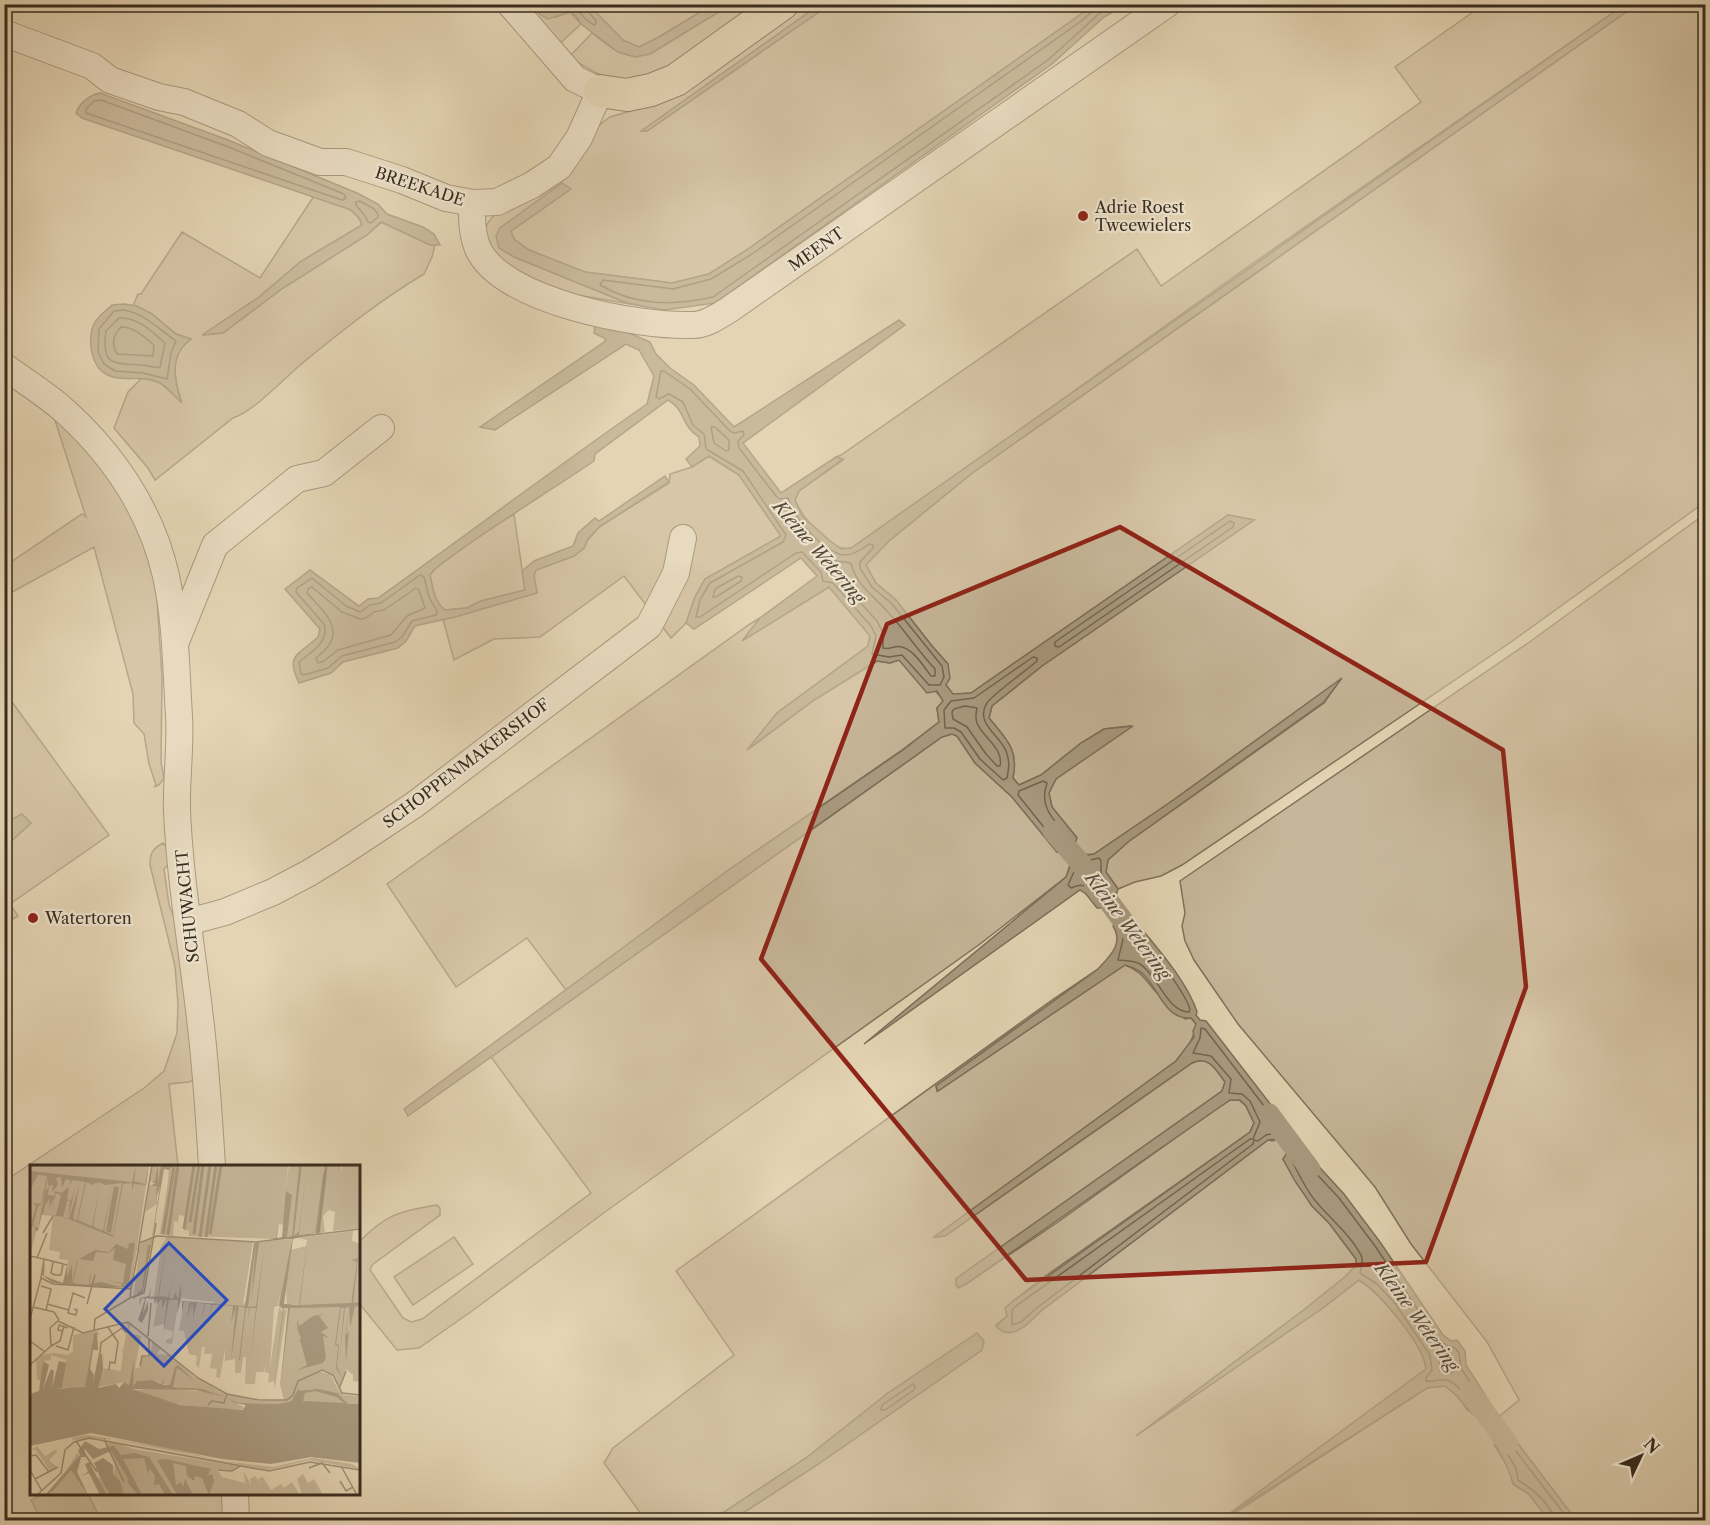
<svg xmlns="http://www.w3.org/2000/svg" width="1710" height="1525" viewBox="0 0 1710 1525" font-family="'Libre Caslon Text',serif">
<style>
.green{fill:#c7b79a;stroke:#80725c;stroke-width:1.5}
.water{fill:#aa9b81;stroke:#7d6f5a;stroke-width:1.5}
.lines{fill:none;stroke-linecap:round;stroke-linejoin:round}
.shore{stroke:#726450;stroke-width:1.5}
.canal{stroke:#aa9b81;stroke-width:21}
.minor-casing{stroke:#645644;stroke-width:28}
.major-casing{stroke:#3a2c1f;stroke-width:34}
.minor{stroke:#ede3ce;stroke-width:26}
.major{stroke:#e4d4b3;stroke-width:32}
.marked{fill:none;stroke:#8f2418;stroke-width:4.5;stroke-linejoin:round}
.poi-dot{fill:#8f2418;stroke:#ede3ce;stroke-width:2}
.labels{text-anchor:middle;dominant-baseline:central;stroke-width:4.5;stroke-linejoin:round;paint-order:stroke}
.street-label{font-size:16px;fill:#3a2c1f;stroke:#ede3ce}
.poi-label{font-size:16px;fill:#3a2c1f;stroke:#ede3ce;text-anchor:start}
.water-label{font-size:18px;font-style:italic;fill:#564838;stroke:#ede3ce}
.inset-river{fill:none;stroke:#aa9b81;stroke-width:3}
.inset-road{fill:none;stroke:#a09178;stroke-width:1.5}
.view{fill:#1d4ed8;fill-opacity:0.15;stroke:#1d4ed8;stroke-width:3}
.inset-edge{fill:none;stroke:#3a2c1f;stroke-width:3}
</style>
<rect width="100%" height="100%" fill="#e4d4b3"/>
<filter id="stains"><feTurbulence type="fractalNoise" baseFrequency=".00333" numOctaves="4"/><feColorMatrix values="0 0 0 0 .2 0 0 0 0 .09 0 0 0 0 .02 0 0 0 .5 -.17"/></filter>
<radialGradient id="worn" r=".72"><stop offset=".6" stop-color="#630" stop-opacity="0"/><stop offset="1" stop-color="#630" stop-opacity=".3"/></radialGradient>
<path class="green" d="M520,5H532L541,15L556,17L570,12L581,24L557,46Z
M571,5H712L659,37L639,47L626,42L617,43Z
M730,5H765C728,30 665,84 619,80C600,78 584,66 569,57L592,33C613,49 622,60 650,54Z
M802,5H819L642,131H647L829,5H1092L1077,17L748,249L709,274L672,283L584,272L529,250L514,239L511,231L571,189L500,228L514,257L627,303L648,307L542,289L530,284L486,247C484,226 485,221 503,209L595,128L610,117L672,99Z
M1483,5H1624L1242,271L861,543C856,546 850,550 843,548C825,546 802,516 795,500L799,491L843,460L836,457L841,455L1137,249L1161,286L1421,102L1395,67Z
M1636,5H1705V502L1511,642L1182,865L1161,876L1135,882L1118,889L1106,872L1108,860L1128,842L1324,703L1340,680L1172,801L1094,854L1079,855L1073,848L1077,838L1052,807L1049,793L1056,779L1131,726L1104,729L1081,743L1041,775L1019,785L1013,778C1019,749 1006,739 989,718L992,706L1042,666L1254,520L1228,515L971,693L953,695L946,685L948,664L932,646L896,600L876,583L865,565L889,541L971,474Z
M314,196C331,202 356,206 362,225L300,262L259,297L203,335L223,333L283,288L367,235L382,222L430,245H435L432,257L424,274C382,299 343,330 305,361C286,376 255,411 233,418L155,480L148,468L114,428L128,392L142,378L159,382L181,400C174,378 169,355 191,339L176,334L152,314L133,306L138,294H141L182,232L260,278Z
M52,411L104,465L143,535L155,569L162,677L161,763L164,778L159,785L154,787L156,785L149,764L144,734L134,723L133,694L94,547L5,596V566L82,514L86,517Z
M709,456L739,475L781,536L705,579L695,597L686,623L671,638L624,576L540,637L494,639L454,660L443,619L537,593L534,576L536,570L574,556L584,548L587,541L599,527L669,483L670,474L692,467Z
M514,514L525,590L481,601L467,608L445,610C434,601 433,589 430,575L435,569L474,539Z
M1705,514V1520H1576L1506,1428L1494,1445L1510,1470L1513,1484L1529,1494L1547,1518L1551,1520H1224L1427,1388L1445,1386L1459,1397L1467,1410L1482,1417L1490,1412L1497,1418L1519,1400L1487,1342L1411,1244L1375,1187L1238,1024L1194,960L1185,941L1182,926L1185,913L1180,881L1531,641Z
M829,587L866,629L870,636L868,646L777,713L750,748L814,700L877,661L890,663L899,660C913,675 932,684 944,701L937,708L939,722L902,750L727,871L566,990L527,938L456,987L387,884L750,624L760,618L744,639Z
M4,691L109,835L10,904L18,916L5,924V847L31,823L22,815L5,823Z
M952,734L957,736L975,763L1012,797L1057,852L1067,853L1072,859L1066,877L980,944L605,1212L472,1311L419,1348L397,1350L359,1303V1242C385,1215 399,1211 437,1205L440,1208V1215L372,1265L370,1270L403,1318L411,1322L422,1319L591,1193L491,1057L942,737Z
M163,843L171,852V862L164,869L169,905L179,929L196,1079L189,1082L169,1084L178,1166H32V1494H223V1520H5V1181L144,1088L164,1071L177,1033L178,1004L175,966L150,865C150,853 152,849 163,843Z
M1125,965C1142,971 1146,981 1157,993C1165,1002 1176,1010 1185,1019L1191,1018L1196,1024C1194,1040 1186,1049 1176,1061L935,1237L945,1236L1192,1063C1209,1055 1216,1070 1225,1082L1222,1091L956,1279L966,1284L1058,1222L1216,1109L1230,1100H1239L1246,1106L1254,1123L1250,1132L1040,1280L1012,1302L1007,1316L996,1325L1024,1327L1041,1311L1268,1140L1273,1141L1288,1134V1127L1301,1147L1292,1146L1283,1159L1312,1206L1329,1223L1356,1259V1265L1346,1276L1305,1309L1155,1422L1323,1308L1359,1280C1381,1294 1424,1344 1426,1369L1221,1520H732L817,1465L982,1350L977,1334L888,1393L806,1458L712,1520H642L644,1518L604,1463L613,1448L734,1355L676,1271L1052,1000L1098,969L936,1086L937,1091Z
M454,1237L473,1264L413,1305L394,1277Z"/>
<path class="water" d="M532,5H589L623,40L639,47L659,37L712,5H730L650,54L635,57L618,52L581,24L576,16L570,12L548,19L541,15Z
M819,5H829L647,131H641Z
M1092,5H1125L1104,17L1052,64L715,303L664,310L627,303L514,257L499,248L496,236L500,228L562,183L571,189L511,231L514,239L529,250L585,272L672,283L709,274L748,249L1077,17Z
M1624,5H1636L971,474L889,541L866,565L876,583L896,600L932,646L948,664L950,678L946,685L953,694L971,693L1228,515L1254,520L1042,666L992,706L989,718C1006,739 1019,749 1013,778L1019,785L1041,775L1081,743L1104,729L1133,726L1056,779L1049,793L1052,807L1077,838L1073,848L1067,853L1057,852L1012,797L975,763L957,736L952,734L942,737L408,1116L404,1109L727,871L903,750L939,722L937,708L943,701L937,691L927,693L899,660L890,663L877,661L814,700L747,750L777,713L868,646L870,636L829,587L742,641L760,618L817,576L801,558L694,629L686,623L695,597L705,579L781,536L739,475L709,456L692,467L686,459L700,446L699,437C680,425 686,410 668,400L595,454L594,461C541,497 485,530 435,569L430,575C433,589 434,601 445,610L467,608L481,601L525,590L522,571L534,561L573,546L578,533L595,518L599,521L665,476L669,482L599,527L588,539L584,548L574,556L536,570L534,576L537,593L455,617L415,626L406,641L398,648L343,662L331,673L299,683C285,654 298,656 318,637L320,629L285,589L310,570L359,606L368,599L378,598C468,534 556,467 647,404L654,376L639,350L626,344L495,430L480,427L604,342L606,339L594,333L595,324L629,327V333L650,342L656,354L670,368L694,385L734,427L899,320L905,325L743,443L781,493L836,457L843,459L799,491L795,500L802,516L829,540L841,549L851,548Z
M100,93L228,140L357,193L378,204L387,214L423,227L434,234L440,245H430L381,222L367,235L283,288L223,333L202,335L259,297L300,262L362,225L360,219L351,210L82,118L76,113C80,102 90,95 100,93Z
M124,304L137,306L152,314L176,334L191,339C169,355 174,378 181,402C174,396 167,387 160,383C146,375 128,381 113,377C92,372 87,344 93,326C96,317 106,311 112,305Z
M1342,678L1324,702L1128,842L1108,860L1106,872L1118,889L1114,903L1103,908H1097L1086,894L1080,890L864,1044L1066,877C1074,857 1072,858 1094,854L1172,801Z
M22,814L31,823L5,847V823Z
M1122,916H1131C1152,942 1187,980 1197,1012L1196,1015L1200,1020L1206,1021L1288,1127V1134L1281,1139L1268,1140L1041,1311C1029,1323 1011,1343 996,1326L1007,1316L1005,1308L1012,1302L1250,1132L1254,1123L1246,1106L1240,1100H1230L966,1284L958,1288L956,1285V1279L965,1272L1222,1091L1225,1082C1216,1070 1209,1055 1192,1063L945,1236L934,1237L1176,1061L1194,1037L1193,1031L1196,1024L1191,1018C1165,1020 1159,989 1143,974C1138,969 1132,967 1125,965L938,1091L936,1086L1098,969C1110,956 1124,944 1113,926Z
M1292,1146L1301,1147L1344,1194L1380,1242L1443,1335L1451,1341L1457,1340L1465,1351L1466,1365L1492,1406C1484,1431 1468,1410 1460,1400C1456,1394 1450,1390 1445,1386L1427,1388L1221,1520L1426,1369C1424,1345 1380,1293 1359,1280L1323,1308L1136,1436L1305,1309L1346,1276L1356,1265V1259L1329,1223L1312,1206L1295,1181L1283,1159Z
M977,1333L984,1341L982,1350L817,1465L732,1520H712L806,1458L888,1393Z
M1496,1419L1506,1428L1576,1520H1551L1547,1518L1529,1494L1513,1484C1509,1464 1495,1447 1487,1428Z
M43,1494H88L101,1520H41L31,1500Z"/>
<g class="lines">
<path class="shore" d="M540,4L549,12L572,6C581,11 585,22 595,25L596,21L587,10L586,4
M1095,4L1093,11L1080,22L752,254L711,279L673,289L603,280L600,285C636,306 673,306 713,297L1048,60L1100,13L1114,4
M101,100L226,146L344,194L346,198L342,200L86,113V109L94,101Z
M360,201L374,209L378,214V217L371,223L368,222L365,216L356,205V202Z
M124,310C146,314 158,329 176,341L171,353L167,379L143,373L115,371L104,364L98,352L99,329L114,311Z
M119,318C138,317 151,331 165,343L160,367C154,368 148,365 141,365C113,363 101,366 106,331Z
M121,327C135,327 144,337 154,345L153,356L117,354C111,344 113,335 121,327Z
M661,371H664L690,389L730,431L734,433L743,431L744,435L738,441L739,448L776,496L780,499L788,498C795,519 818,546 839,554C849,558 861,550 869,544L873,545V548L860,562V568L872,587L892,604L942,666L944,677L940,685H929L902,655L889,657L872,654L876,636L871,626L833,583L823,581L821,572L802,552L796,553L700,617H696L700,600L710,583L783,542L786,535L743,471L706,449L704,434L693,425L683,402L669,394L659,399L656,397Z
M711,427H715L729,440V450L726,451L714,443Z
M1230,521L1234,523L1233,527L1059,647L1055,646V642Z
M821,551L837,561L851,563C856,585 873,595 887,611C904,629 918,651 935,669V676H931C924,667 914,650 902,647C895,645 890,650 883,648V633L877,621L839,579L830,573L817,555L818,552Z
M420,575L424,577L429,597L437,611L436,615L412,621L402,637L395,642L342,656L328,668L304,675L301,674L299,662C310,653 330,642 324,624L296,592L297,588L312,578L346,606L360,612L370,605L381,603Z
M738,576L742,577L741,581L716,597H713L715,589Z
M309,588L312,587L342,612L360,619L366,618L374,612L384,610L416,588L419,590L425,608L407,616L391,635L338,650L324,661L318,663L316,658C320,654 326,650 329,645C343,625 318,606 307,593Z
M1033,657L1037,658V661C1027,670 993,694 987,703C974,723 1000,735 1006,751C1010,761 1009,768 1007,778L1003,780L980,759L961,732L954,728H945L944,710L951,701L974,698Z
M965,706L977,708C976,713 975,718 977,723C983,738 1004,748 1000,766H997L986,754L967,727L953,719L952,712L954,709Z
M1043,781L1047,783C1038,808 1055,820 1069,839L1065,847L1059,846L1018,795L1019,791Z
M1099,858L1101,861V874L1111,890L1109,899L1101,902C1090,893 1088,879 1071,888L1068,885L1078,863Z
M1125,922L1129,923C1146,944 1181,984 1190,1009L1189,1012C1167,1012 1158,975 1140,964C1133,960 1125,961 1118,960C1120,948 1126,939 1121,927Z
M1201,1028L1205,1029L1281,1128V1132L1266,1135L1258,1141L1254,1140L1253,1144L1038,1307L1021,1322L1012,1325V1310L1016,1306L1250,1139H1253L1260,1122L1250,1101L1242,1094L1229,1093L1231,1079L1211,1056L1193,1053L1200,1038Z
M1294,1153L1298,1154L1339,1198L1375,1246L1438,1339L1448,1346L1455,1348L1459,1353L1461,1368L1485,1406L1484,1409L1479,1411C1468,1403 1460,1383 1446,1380C1439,1379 1432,1382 1426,1381V1378L1432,1370L1430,1355L1394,1302L1377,1284L1360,1273C1361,1267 1364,1262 1361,1255C1351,1236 1332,1220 1318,1204C1306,1191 1299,1174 1291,1159Z
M1439,1351L1451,1355L1454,1371L1452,1373L1440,1371Z
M913,1384L915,1387L914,1390L885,1410H881L882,1405Z
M1554,1520C1551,1503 1532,1489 1518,1480L1516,1468L1496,1435L1497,1431L1501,1432L1569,1520"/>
<path class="canal" d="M1053,831L1078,860L1138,941
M1269,1114L1310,1169
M1470,1392L1508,1444"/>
<defs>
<path id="minor" d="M4,33L92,66L110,80L159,97L184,102L238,124L268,143L320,162H346L402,180L446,198L473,203L497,202L532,185L559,167L579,138L600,91L575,79L510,4
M473,203C471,219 472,234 478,249C503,302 639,327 693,325C706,325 719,316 730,309L1167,4
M4,366C23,380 42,392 59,406C111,451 151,509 166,576C176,621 176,670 179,716C181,747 176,779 177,811C180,880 192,949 200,1018C206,1067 209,1117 212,1166
M177,639L215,545L297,479L324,473L381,428
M188,922L225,912L273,892L309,873L340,854L414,805L649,626L676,573L683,538
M235,1494L236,1520"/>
<path id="major" d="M600,91L627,95L651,90L676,80L782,4"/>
</defs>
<use href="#minor" class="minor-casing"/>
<use href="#major" class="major-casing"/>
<use href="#minor" class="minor"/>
<use href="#major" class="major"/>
</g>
<path d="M0 0H1710V1525H0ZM1120,527L1503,750L1526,987L1426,1262L1026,1280L761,959L887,624Z" fill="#e4d4b3" fill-opacity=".55" fill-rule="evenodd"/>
<path class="marked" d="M1120,527L1503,750L1526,987L1426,1262L1026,1280L761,959L887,624Z"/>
<g class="poi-dot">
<circle cx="1083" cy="216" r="6"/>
<circle cx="33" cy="918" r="6"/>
</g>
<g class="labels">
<g class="street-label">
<text transform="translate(420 186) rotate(18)">BREEKADE</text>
<text transform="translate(816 249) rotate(-35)">MEENT</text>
<text transform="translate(466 763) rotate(-37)">SCHOPPENMAKERSHOF</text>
<text transform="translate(187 906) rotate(-96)">SCHUWACHT</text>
</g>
<g class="poi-label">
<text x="1095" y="207">Adrie Roest<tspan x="1095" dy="18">Tweewielers</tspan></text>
<text x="45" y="918">Watertoren</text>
</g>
<g class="water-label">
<text transform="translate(819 552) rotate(49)">Kleine Wetering</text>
<text transform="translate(1128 926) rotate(53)">Kleine Wetering</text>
<text transform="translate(1417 1317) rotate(54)">Kleine Wetering</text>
</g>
</g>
<g transform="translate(30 1165)">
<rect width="330" height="330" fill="#e4d4b3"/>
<path d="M0,0H119L101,123L33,119L38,95L29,94L30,87L19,85L23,51L11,50L0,90ZM122,0L131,2L129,19L121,16L120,20L127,21V39L115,47ZM150,0H258L255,30L259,0H271L262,71L253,72L254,60L249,59L246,74L159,71V66L154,65L156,45L155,51L149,50L148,57L144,56L143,71L130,69L140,3ZM272,0H297V10L298,0H311V6L313,0H330V63L303,66L305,47L299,45L293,51L295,67L286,69L293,9L285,68L264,71ZM323,66L322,76L330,79V139H323V129L320,140L296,141L330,140V217L323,216V210L316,204L309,223L302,209L293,205L288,206L301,210L308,224L313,230L330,231V239H271L267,237L271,229L267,228L260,236L248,239L209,238L197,233L216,244L192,245L147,239L101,226L129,223L181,227L142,221L147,203L166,217L148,200L140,221L122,215L107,216L103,221L102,203L99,220L94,217L68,222L74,205L72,203L74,187L73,203L91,206L93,186L88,185H93L98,160L93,157H97L111,167L100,161L98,168L111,171L105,204L110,202L112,192H120L122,177L114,170V169L131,183L127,189L140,190L164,212L191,227L229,236L254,235L250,219L260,142L283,141L262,139L257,142L245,224L244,216L238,218L239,208L234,207L237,200L233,207H226L225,219H215L216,192H213L211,208H205V194L195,196V184L190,213L186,212L187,204L180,203L182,189H174L175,182H172L169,203L166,200L167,191L159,189L154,166L149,165L154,136L165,137L164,155L166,136L181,141L185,137L149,133L142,179L136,178V175L142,173L143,166L134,164V159L123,162L128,134L137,133L124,131L131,81L137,72L223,77L213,140L218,133L226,77L261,74L260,94L261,85L276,81L277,75L268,73ZM256,121L257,141L253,147L249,142L240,203L244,142L248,141L250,127L249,141L252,139ZM122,72L111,130L103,134L110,79ZM67,166L70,170L64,169L55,223H32L36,195L21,190V195L13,196L11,215H7L6,195L12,190L23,188L38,190L43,186V170ZM58,270L138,283L192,296L243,302L283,293L322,299L330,304L279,295L238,305L82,274L42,275L43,272ZM85,277L103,284L207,301L202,305L187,304L192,312L215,318L214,307L221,320L220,314L225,311L232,321L228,314L233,312L241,325L251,319L254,323L262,317L270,330H70L65,319L67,313L83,310L85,299L75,279ZM7,281L15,291L25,285L28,286L19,295L27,302L20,306L5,284L0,286ZM47,288L51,293L47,307L58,330H15L33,312ZM273,309L278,318L284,314L293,330H272L267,314Z" fill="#c7b79a" fill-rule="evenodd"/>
<path d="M106,0L104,16L115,19L119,0L116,20L104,19L102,25V18L93,19L83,72L39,54L50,18L43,54L47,55L55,17L42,15L40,20V15L36,14L32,23L31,12L26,13L28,20L22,27L23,20L18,21V13L15,26L19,22L18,30L24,31L25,26L31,28L39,22L37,34L41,36L46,20L38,54L34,53H38L40,36H37L33,52L21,50H26L31,30L26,28L20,49L24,32L19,43L20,33L15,40L13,49L20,50L12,49L8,66L5,65V61L8,63L15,27L11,40L8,41L3,61L0,63L6,41L3,38L11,39L17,11L8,10L0,25V6L102,17ZM56,17L63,20L67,17V20L69,17L75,20L92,18L83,70L74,66L82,20L73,66L63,61L70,21L62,61L48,55ZM128,0V19L131,0H150L140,3L138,16L139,5L134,4L113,127L103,134V129V133L112,124L118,80L111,81L104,124L111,81L120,80L122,72L130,21L126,34L127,21H121L125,18L121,17L125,16ZM258,0L256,26L262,30L257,72L262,71L269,2L272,0L264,71L269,66L277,0L269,70L285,68L293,9L298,0L290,67L263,74L254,139L269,140L278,71L270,140L321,139L327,97L322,95L328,93L323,139L329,138L330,128V140L325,142L323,173L325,141L320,163L319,141L316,170L319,166L316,198L315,171L319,142L315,143L309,200L314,143H311L306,179L309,180L307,201L312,214L306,203L308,181L305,180L310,142L260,143L250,223L258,143H254L243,224L253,144L249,141L262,74H238L246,73L248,59L247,73L252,72ZM84,21L89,22L81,68L76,66ZM137,72L129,131L138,132L142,115L139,132L143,134L145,127L148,134L151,118V135L147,149L148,135H139L133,170L137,134L132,143V134L127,139L126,134L125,141L124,134L116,133L113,149L118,136V145L112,158L108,155L115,134L112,133L109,141L110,133L119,131L121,121L120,132L128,131ZM99,78H105L99,118L94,121H101L107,84L101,121L100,122H64L23,118L13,111L12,108L15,96L14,111L33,118L37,101V112L42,99V118L47,96L48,95L43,118L59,120L60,110L61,109L60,119L71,117L91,122L92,119L79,116L80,112V116L93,118L96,99L83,95L85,83L79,88L66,87L63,96L49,94L65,85L79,87L86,79L98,84ZM224,78H229L221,138L226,78L218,142L226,141L235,78L221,190L226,143H220L218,155L219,143H216L210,195H209L215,143L209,141L201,195L206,141L201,159L203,141L182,140L179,155L181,140L175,139L172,154L174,139L167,137L163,155V137L160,155L162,137L157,154L159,137H154L152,148V136L215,141ZM295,149L289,151L298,163L291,167L299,173L293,171L296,193L293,198L267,205L277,200L270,175L266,178L271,173L268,166L267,159L268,155L269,161L283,151ZM67,168L68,185H63L60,204L64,210L62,223L69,188L72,189L73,206L68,223L86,219L89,223L94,217L99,220L104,193L103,221L107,216L122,215L131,219L134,215L133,220H140L145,202L148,200L166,217L147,203L143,222L172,224L195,232L166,225L102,224L150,240L213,245L216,240L205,238L197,233L209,238L248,239L261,236L269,223V226L288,224L307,228L318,239H330V298L281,292L241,299L192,294L61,268L0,281V229L9,226L13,196L19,200L13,224L21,204L24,206L22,223L29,196L36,198L33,217L32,223L25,224L55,222L64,169ZM285,226L307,232L314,238L273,236L275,228ZM55,276L69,284L84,281L91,290L104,288L119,292L143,330H135L129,319L124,320L125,311L120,304L118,309L114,293L93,294L112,330H108L97,317L99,315L81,286L63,294L54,283L56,292H51L47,307L58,330L41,305L23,326L15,330L50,290L48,286ZM73,293L83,300V309L90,316L94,330H80L71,314L64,298ZM136,294L181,304L177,311L182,309L184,317L179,330L172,313L165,311L164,316L157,311L156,301L143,298L146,320L151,317L153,322L155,314L163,330H147L127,295ZM60,297L61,301L77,330H70L59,308L51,311L58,307L55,299Z" fill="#aa9b81" fill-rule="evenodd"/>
<path class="inset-river" d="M160,57L169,0M154,64L164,0M133,69L144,2M164,69L173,0M180,69L191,0M138,70L148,0M170,72L180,0M176,72L186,0M282,141L330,139M0,253L11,254L40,269M0,272L40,269"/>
<path class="inset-road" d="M13,68L23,51M288,70L296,0M109,78L127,71L226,77L330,64M108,85L122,0M0,91L14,94L11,113M7,93L17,68M14,94L37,100M23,97L21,108L25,110H31L33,99M11,113L23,119L101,124L100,133L65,154L64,165M11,121L21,124L16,145M101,124L109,82M100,133L114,128L126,58M17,139L39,145M57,139L65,110M3,142L24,147L29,155M44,144L47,145L46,150L38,148L43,128L55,133M0,154L11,113M77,161L88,177L85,198L80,197L79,205M32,166L28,165L29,160L38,163M118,171L121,138M0,176L15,187M21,181L30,176L34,161M26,181L38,185L44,162M70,188L71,178L92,163L96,168M0,200L21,181L20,163L28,156L53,168L98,157L168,213L197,229L229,235H257L263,230L268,216L292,205L303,210L312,228L330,230M110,201L112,191H119V174M309,224L316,206M178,240L182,236L194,238L197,229M74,274L94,317M46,276L67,307M0,291L6,290L19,307M311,301L327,330M279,303L292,298L300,308M0,305L12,326M188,305L202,306L210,301M5,314L28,302M310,316L316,326L323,322M7,330L31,308L35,285L44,277L59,273L239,306L280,297L330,305"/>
<path class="view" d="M139,78L197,135L134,201L75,144Z"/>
<rect width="330" height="330" class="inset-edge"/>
</g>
<rect width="1710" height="1525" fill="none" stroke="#e4d4b3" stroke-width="24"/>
<rect x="6" y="6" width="1698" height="1513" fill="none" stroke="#3a2c1f" stroke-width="3"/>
<rect x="12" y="12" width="1686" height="1501" fill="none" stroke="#3a2c1f" stroke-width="1.5"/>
<g transform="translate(1641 1456) rotate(46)" stroke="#ede3ce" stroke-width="4.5" paint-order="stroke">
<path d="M0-4.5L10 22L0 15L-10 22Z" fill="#3a2c1f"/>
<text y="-9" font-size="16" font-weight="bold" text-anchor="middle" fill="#3a2c1f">N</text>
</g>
<rect width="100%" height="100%" filter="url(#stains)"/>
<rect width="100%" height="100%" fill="url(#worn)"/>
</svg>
